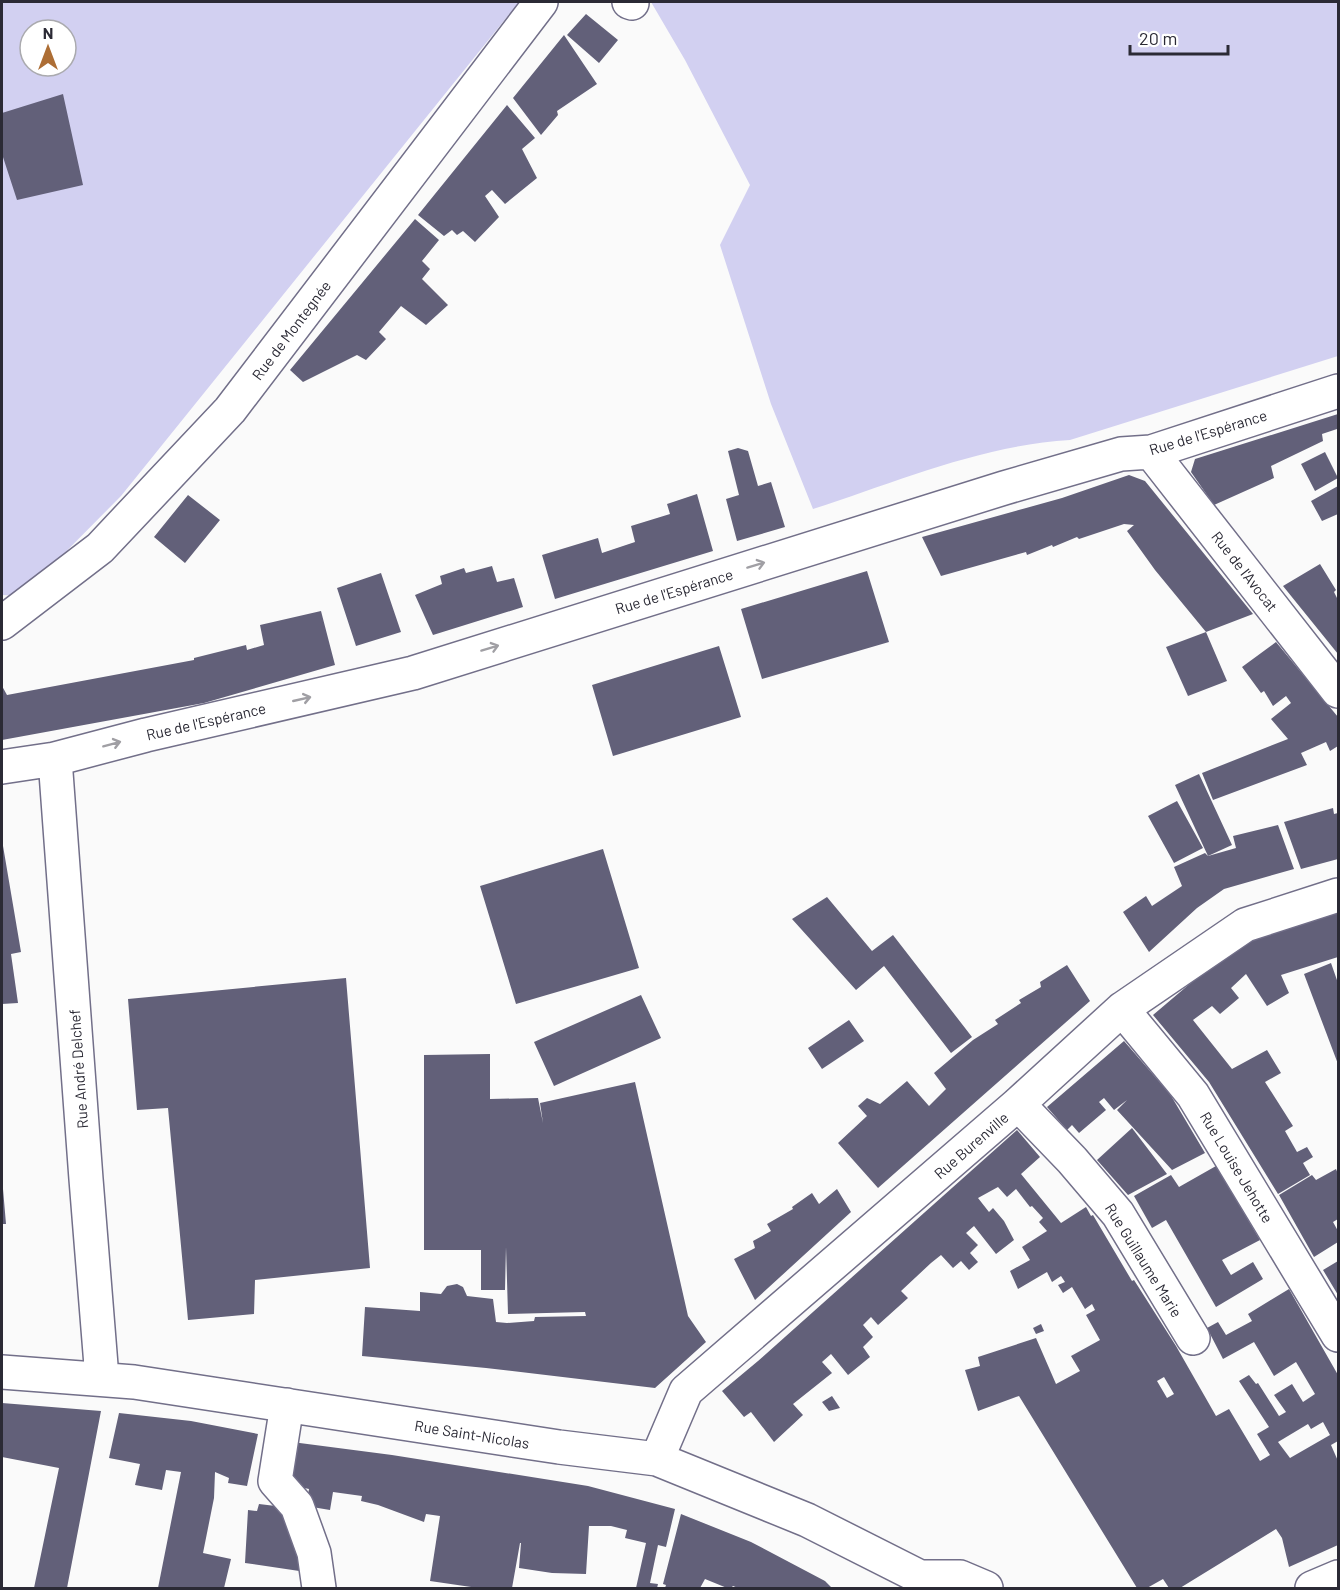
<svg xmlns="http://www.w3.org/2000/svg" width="1340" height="1590" viewBox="0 0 1340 1590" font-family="Barlow,sans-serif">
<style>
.green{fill:#d2d0f1;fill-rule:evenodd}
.building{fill:#626079;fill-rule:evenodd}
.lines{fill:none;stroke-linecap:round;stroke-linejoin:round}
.minor-casing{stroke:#726f89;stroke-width:36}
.minor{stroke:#fff;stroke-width:33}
.oneway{stroke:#a09fa4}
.labels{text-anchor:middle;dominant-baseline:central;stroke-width:6;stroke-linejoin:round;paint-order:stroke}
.street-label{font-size:15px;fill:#2b2a35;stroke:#fff}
</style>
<rect width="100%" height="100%" fill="#fafafa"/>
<path class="green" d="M2,2H519L121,496L22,596L2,595ZM30,30H66V66H30Z
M651,2H1338V356L1070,440C982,445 896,482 813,509L771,404L720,245L750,185L685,60Z"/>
<path class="building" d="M586,14L618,40L599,63L567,35Z
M564,35L597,84L557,111L558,115L541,135L513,98Z
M63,94L83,185L17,200L2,154V113Z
M507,105L535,138L522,149L537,178L505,204L492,190L485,196L499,217L475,242L463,231L457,235L452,230L444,236L418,215Z
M415,219L439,240L422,261L430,269L422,279L448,305L426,325L401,306L379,332L386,339L366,360L357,355L303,382L290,370Z
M1338,414V432L1337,429L1322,434L1323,441L1271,466L1274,478L1214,505L1191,472L1195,459Z
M738,448L748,451L758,486L771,482L785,527L737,541L726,499L739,495L728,451Z
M1325,452L1338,478L1315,491L1301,464Z
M1129,475L1145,481L1253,614L1206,632L1155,570L1127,531L1134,525L1124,524L1079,539L1077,537L1053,547L1052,545L1027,555L1026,552L941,576L922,537L1062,498Z
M1338,486V514L1322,521L1311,501Z
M697,494L713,551L555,599L542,555L598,538L602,553L635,542L631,526L670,514L667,504Z
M188,495L220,520L185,563L154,537Z
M1320,564L1336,590L1334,592L1338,600V654L1283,586Z
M492,566L497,582L514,578L523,607L433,635L415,595L442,584L440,576L464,568L466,573Z
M867,571L889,642L762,679L741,609Z
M381,573L401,632L356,646L337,588Z
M321,611L335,665L204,703L2,740V686L7,695L194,660V658L246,645L247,650L264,645L260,625Z
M1206,632L1227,681L1188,696L1166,647Z
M1276,642L1338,717V746L1330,751L1326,742L1301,753L1307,765L1213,800L1202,773L1288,739L1271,719L1291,703L1286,696L1273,706L1264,691L1261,693L1242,667Z
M719,646L741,717L613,756L592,685Z
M1199,774L1232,845L1208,856L1175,785Z
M1177,801L1203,848L1174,863L1148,816Z
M1333,808L1334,814L1338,813V859L1301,869L1284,822Z
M1278,825L1294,869L1224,889L1197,908L1149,952L1123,912L1146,896L1152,906L1182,886L1174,867L1205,853L1208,856L1236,848L1233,836Z
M2,840L21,952L11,954L18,1003L2,1004Z
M603,849L639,968L516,1004L480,886Z
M827,897L872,951L893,935L972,1037L951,1053L884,966L856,990L792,919Z
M1338,911V957L1281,975L1289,993L1267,1006L1246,974L1231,988L1239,998L1220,1014L1212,1006L1193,1020L1232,1069L1267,1050L1281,1073L1265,1082L1293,1126L1285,1131L1297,1152L1307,1147L1313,1157L1303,1163L1310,1175L1278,1194L1209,1082L1153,1015L1232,948L1265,932Z
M1331,963L1338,983V1064L1304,974Z
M1067,965L1090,1001L878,1188L838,1143L867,1116L858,1106L867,1098L880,1104L907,1081L929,1106L946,1089L934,1073L973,1040L998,1024L995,1020L1021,1003L1019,1000L1041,987L1040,982Z
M346,978L370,1268L255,1280L254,1314L188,1320L168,1108L137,1110L128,999Z
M641,995L661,1038L554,1086L534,1042Z
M849,1020L864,1041L822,1069L808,1048Z
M1124,1041L1170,1094L1205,1153L1172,1170L1117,1110L1127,1100L1114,1110L1104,1098L1099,1102L1106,1110L1079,1133L1072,1125L1067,1130L1047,1107Z
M490,1054V1099L538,1098L543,1123L540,1103L635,1082L688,1316L706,1342L655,1388L486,1368L362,1356L365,1307L420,1311V1292L441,1294L447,1286L457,1284L463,1287L467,1296L493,1299L496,1322L507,1323L534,1321L535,1317L586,1316L585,1312L508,1314L506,1247L505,1290H481V1250H424V1055Z
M1132,1128L1167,1174L1128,1195L1097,1160Z
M1017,1130L1040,1157L1021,1174L1061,1223L1086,1207L1091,1216L1093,1215L1132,1281L1134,1280L1176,1346L1216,1416L1229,1409L1260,1461L1270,1455L1257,1434L1269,1427L1239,1381L1249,1375L1256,1384L1258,1383L1279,1416L1286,1412L1274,1395L1292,1384L1303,1402L1315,1394L1296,1362L1274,1376L1254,1342L1223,1359L1207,1328L1218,1322L1226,1335L1252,1321L1248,1314L1289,1289L1338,1375V1429L1337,1430L1338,1441L1331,1445L1338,1461V1545L1289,1567L1282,1538L1276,1529L1180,1588H1169L1163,1579L1147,1588H1137L1019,1396L978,1411L965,1370L980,1366L978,1357L1036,1338L1056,1384L1080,1371L1071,1356L1100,1340L1086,1315L1095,1310L1092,1304L1085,1309L1072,1287L1063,1293L1058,1285L1065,1282L1061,1276L1052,1282L1047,1272L1018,1289L1010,1271L1030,1260L1022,1247L1047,1231L1039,1222L1043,1218L1032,1206L1030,1207L1016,1189L1007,1197L998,1187L978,1198L989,1212L993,1208L1004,1221L1014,1240L996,1254L974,1226L966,1233L978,1245L970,1253L978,1262L969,1270L961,1261L953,1268L941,1255L931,1263L901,1291L908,1298L878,1325L871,1317L863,1325L873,1337L863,1347L870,1357L848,1375L831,1354L822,1362L832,1373L793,1404L803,1415L774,1442L751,1412L744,1417L722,1391L758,1361ZM1164,1377L1174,1394L1167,1398L1157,1381ZM1323,1422L1330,1435L1290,1458L1278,1442L1308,1424L1311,1429Z
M1216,1166L1260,1240L1222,1260L1231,1275L1253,1262L1263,1279L1216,1307L1166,1220L1152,1228L1134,1196L1171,1175L1179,1187Z
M1336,1169L1338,1174V1219L1333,1222L1338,1231V1242L1314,1257L1279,1195L1312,1175L1316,1180Z
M2,1189H3L6,1224H2Z
M837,1189L851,1212L755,1300L734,1259L755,1248L753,1241L771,1231L767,1224L793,1209L792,1207L812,1193L819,1204Z
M1338,1261V1295L1323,1270Z
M1041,1324L1044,1331L1036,1334L1033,1328Z
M832,1396L840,1408L829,1411L822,1402Z
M2,1403L101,1411L67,1588H34L59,1468L2,1457Z
M119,1413L191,1421L258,1434L247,1486L228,1483L229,1478L215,1472L214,1498L203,1553L231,1559L224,1588H158L181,1472L166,1470L162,1490L135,1485L140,1464L109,1458Z
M292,1442L392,1455L588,1486L675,1509L666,1547L658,1545L650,1583L658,1584L657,1588H636L646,1543L625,1538L627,1530L611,1526H589L586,1574L552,1573L519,1568L521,1543H520L512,1588H478L430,1581L440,1516L426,1514L424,1522L378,1505L361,1501L362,1496L333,1492L330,1510L306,1506L309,1489L285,1484Z
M259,1504L292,1508L306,1572L245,1563L248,1510L257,1511Z
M681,1514L751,1542L825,1581L832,1588H738L733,1586L731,1588H727L705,1579L700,1588H665L666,1585L663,1584Z"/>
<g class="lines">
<defs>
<path id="minor" d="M629,2L632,3
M1151,452L1338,691
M2,623L100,548L230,410L541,2
M55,759L86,1179L102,1378
M2,767L55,759L146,735L413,673L1004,488L1121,454L1151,452L1338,391
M1122,1009L1193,1095L1338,1335
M1018,1104L1072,1160L1118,1214L1193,1338
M2,1372L134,1382L559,1447L657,1459L807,1520L920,1577H960L986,1588
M287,1405L275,1481L297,1506L314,1553L319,1588
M657,1459L686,1391L1018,1104L1122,1009L1245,925L1338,895
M1312,1588L1338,1577"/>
</defs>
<use href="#minor" class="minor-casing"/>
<use href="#minor" class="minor"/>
</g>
<defs><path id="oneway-shaft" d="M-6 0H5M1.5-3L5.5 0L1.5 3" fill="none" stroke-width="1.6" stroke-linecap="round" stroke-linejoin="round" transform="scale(1.5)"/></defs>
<g class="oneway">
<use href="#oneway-shaft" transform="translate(756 565) rotate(-17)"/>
<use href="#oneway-shaft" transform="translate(490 648) rotate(-17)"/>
<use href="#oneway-shaft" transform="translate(302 699) rotate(-13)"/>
<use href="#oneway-shaft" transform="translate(112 744) rotate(-15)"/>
</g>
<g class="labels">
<g class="street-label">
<text transform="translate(291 330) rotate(-53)">Rue de Montegnée</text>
<text transform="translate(1208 432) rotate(-17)">Rue de l'Espérance</text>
<text transform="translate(1245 571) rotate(52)">Rue de l'Avocat</text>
<text transform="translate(674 591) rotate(-17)">Rue de l'Espérance</text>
<text transform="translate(206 721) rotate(-13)">Rue de l'Espérance</text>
<text transform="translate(78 1069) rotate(-94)">Rue André Delchef</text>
<text transform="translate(971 1145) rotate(-41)">Rue Burenville</text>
<text transform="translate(1237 1167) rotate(59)">Rue Louise Jehotte</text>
<text transform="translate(1144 1260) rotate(58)">Rue Guillaume Marie</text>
<text transform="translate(472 1434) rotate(9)">Rue Saint-Nicolas</text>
</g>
</g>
<rect width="1340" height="1590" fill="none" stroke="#2b2a35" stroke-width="6"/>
<g transform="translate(48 48)"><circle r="28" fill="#ffffff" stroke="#aaaaae" stroke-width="1.5"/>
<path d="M0-4.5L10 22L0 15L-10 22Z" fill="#ad6e35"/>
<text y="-9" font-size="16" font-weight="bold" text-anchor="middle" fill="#2b2a35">N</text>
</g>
<path d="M1130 45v9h98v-9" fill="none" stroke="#2b2a35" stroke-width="3"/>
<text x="1139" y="45" font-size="18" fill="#2b2a35" stroke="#ffffff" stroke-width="4.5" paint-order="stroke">20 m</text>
</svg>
